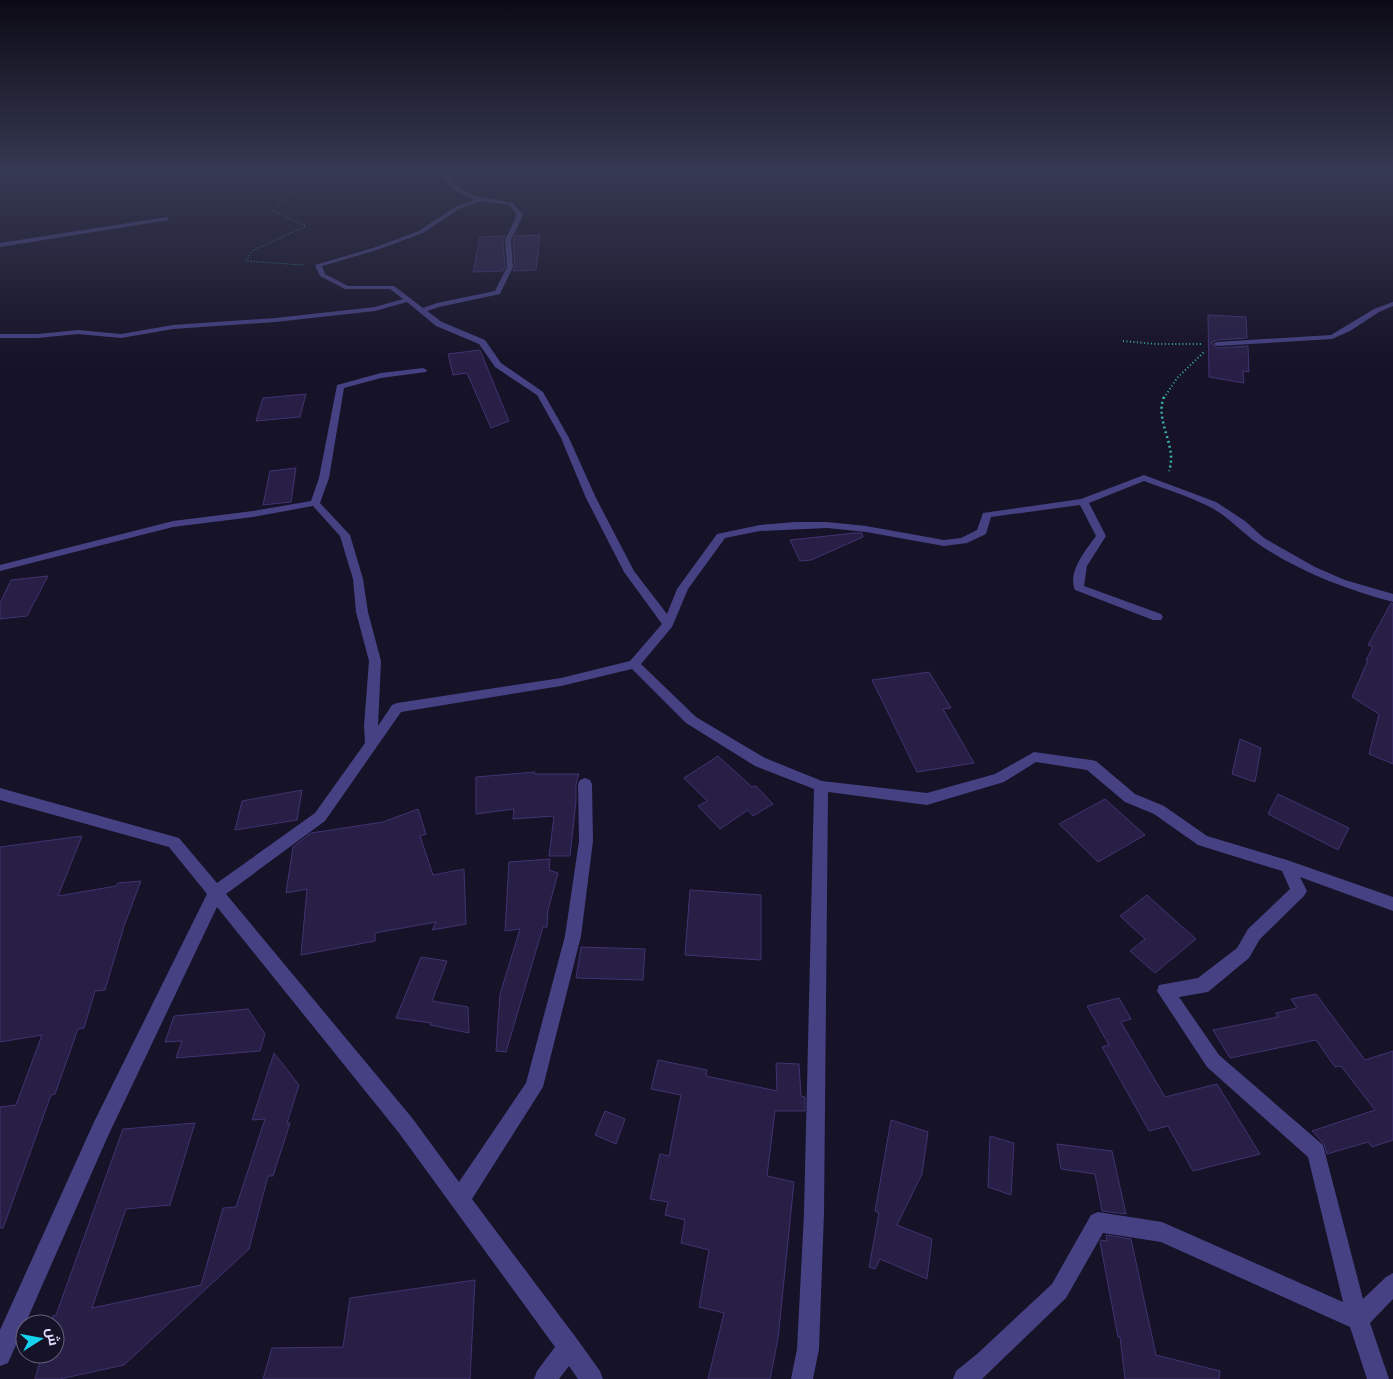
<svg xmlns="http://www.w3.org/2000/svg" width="1393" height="1379" viewBox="0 0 1393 1379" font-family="Quicksand,Cairo,sans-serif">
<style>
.building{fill:#281f47;stroke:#413371}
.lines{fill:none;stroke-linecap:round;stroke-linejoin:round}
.path-far2{stroke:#39b2ae;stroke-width:1;stroke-dasharray:1 2;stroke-linecap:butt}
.path-far1{stroke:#39b2ae;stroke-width:2;stroke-dasharray:1 2.5;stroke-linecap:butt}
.path{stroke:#39b2ae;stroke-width:2.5;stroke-dasharray:2 3;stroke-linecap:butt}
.street{fill:#454183;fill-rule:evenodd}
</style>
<rect width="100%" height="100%" fill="#161227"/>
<path class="building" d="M540,235L536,270L513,271L515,267L513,240L515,236Z
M505,236L503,240L505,267L503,271L473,272L480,237Z
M1208,315L1246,317L1247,338L1217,340L1211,343L1217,348L1248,346L1249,372L1243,371L1244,383L1209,377Z
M480,350L509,421L491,428L467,373L453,375L448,354Z
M306,394L300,417L256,421L263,398Z
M296,468L291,502L263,505L270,471Z
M855,533H862L863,537L811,560L800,561L790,540Z
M48,576L27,616L0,619V603L11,580Z
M1391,603L1393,604V764L1369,754L1379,714L1352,697L1368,660H1366L1373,647L1368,645Z
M929,672L951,708L943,709L974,763L917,772L872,680Z
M1240,739L1261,748L1255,782L1232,774Z
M718,756L752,787L756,786L773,804L753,816L748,810L720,829L698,806L707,801L684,778Z
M535,772L534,774H579L576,784V801L570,856H549L554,816L513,819L514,809L476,814V777Z
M302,790L297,820L235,830L242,801Z
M1278,794L1349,828L1338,850L1268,814Z
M1105,799L1145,835L1098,862L1059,824Z
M418,809L426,834L420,836L433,875L464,869L466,924L432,930L436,922L375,933V941L301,955L307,889L286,893L293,847L311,833L383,822Z
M82,836L58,896L116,886L118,883L141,881L124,926L105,990L95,991L84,1028L78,1029L55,1094L51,1095L3,1228H0V1107L16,1105L42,1035L0,1042V847Z
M550,859L549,870L558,873L548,910L547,927H543L506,1052L496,1051L500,994L520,929L505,931L509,862Z
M690,890L761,895V960L685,955Z
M1147,895L1196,939L1155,973L1130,951L1145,939L1120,916Z
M581,947L645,949L643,980L576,978Z
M421,957L447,961L432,1001L468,1007L469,1033L430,1025L431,1023L396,1018Z
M1316,994L1365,1060L1393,1051V1140L1372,1147L1368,1142L1327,1154L1324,1144L1312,1131L1375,1110L1341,1066L1335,1067L1316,1040L1230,1058L1213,1030L1278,1017L1276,1013L1297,1008L1291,999Z
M1119,998L1131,1019L1121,1022L1165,1097L1217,1084L1260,1154L1193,1171L1168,1126L1149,1131L1102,1047L1109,1045L1087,1006Z
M248,1009L265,1034L260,1051L176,1058L182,1041L165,1042L174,1016Z
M274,1053L299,1085L287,1123H290L273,1176H268L249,1249L124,1365L60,1379H35L42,1354H55V1324H51L53,1316L56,1315L123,1129L195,1123L170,1205L126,1209L92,1308L201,1285L223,1208L236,1207L265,1119L252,1120Z
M658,1060L707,1070L706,1076L777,1091L776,1063L799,1064L801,1096L805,1097V1111H775L767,1176L794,1182L778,1339L770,1379H708L724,1313L699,1307L709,1250L681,1243L685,1220L665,1215L668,1202L650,1199L660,1154L669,1156L681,1095L651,1089Z
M605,1111L625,1119L616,1144L595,1135Z
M891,1120L928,1132L922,1174L897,1225L932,1239L927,1279L880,1259L875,1269L869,1267L879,1213L875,1211Z
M990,1136L1014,1143L1011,1195L988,1187Z
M1057,1144L1112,1151L1126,1214L1102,1211L1095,1174L1061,1169Z
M1106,1235L1131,1239L1156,1355L1220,1371L1219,1379H1125L1120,1337H1118L1100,1242L1101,1240L1107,1241Z
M475,1280L470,1379H263L272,1348L343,1347L350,1298Z"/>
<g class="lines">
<path class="path-far2" d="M296,171L304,177L301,187L272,211L306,226L252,251L246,261L303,265"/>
<path class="path-far1" d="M1123,341L1156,344H1201
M1164,398L1177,378L1204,352"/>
<path class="path" d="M1164,397C1154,421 1178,446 1169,471"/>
<path class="street" d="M438,171H444C468,200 478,196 513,203L523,215L511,240L513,267L500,294L439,307L427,311L442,322L485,340L501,363L543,392L569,438L596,498L634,571L667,614L677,589L717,534L760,525L795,522H827L866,526L944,540L961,538L977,530L983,513L1081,499L1144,475L1216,502L1245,521L1264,538L1315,567L1345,580L1393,594V602C1345,589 1298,571 1257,543C1240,531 1227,515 1208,506C1188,496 1165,489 1144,481L1089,503L1106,536L1087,566L1084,586L1161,614L1163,617L1161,620H1153L1075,590C1067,572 1086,550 1096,536L1080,505L991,517L986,534L967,543L944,546L866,532L827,528L760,531L725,538L688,589L672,627L641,664L696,717L765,758L822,781L927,793L995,774L1034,752L1091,760L1096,761L1135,794L1164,806L1207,836L1287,860L1393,897V911L1300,877L1307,891L1304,896L1260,939L1249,958L1208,992L1179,997L1219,1055L1323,1145L1363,1299L1386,1277L1393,1273V1299L1370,1323L1389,1379H1367L1350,1327L1161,1242L1103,1233L1066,1298L982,1379H953L956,1371L977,1354L1052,1284L1091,1215L1098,1212L1162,1222L1343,1302L1308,1157L1207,1067L1157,991L1159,985L1198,978L1237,948L1248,929L1290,889L1282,871L1198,845L1154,814L1125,802L1087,770L1036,762L1004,782L927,805L828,792L824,1213L819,1349L813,1379H791L797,1349L804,1213L814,789L755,766L686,723L632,669L561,686L401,712L325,821L226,894L413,1119L459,1182L526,1083L565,936L579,841L578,784L580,780L585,778L590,780L592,784L593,841L581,936L543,1087L472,1199L577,1339L600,1371L603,1379H578L569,1366L559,1379H534L537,1371L555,1347L399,1133L217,907L108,1136L8,1363L0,1366V1330L94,1122L207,894L169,847L0,800V788L179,838L217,883L315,813L365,743L364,726L369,661L356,612L353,579L340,536L313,506L253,517L173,527L0,571V565L173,521L253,511L311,501L319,478L337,385L381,373L423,368L427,370L426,372L381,378L344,388L329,478L320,503L350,535L363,579L368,612L381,661L378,726L392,705L397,703L561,678L630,661L662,624L624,572L586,498L561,438L537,395L495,367L479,344L436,326L407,302L375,311L275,322L173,329L121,338L78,334L38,338H0V334H38L78,330L121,334L173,325L275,318L375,307L403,299L390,289H345L320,276L315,265L373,248L419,231L455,207L474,200L454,190ZM481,201L509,205L517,215L505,240L507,267L495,291L437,303L423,308L394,286H348L325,274L322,266L377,250L423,233L459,209Z
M167,217L169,220L0,247V243Z
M1393,302V306L1379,312L1350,331L1332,339L1217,346L1213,344L1217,342L1331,335L1374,309Z"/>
</g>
<linearGradient id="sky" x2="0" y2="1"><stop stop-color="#0c0a15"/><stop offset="0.47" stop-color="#363952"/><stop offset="1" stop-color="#363952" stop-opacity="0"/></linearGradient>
<rect width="1393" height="364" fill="url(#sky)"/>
<g transform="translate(40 1339) rotate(79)"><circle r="24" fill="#161227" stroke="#67627c"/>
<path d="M0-4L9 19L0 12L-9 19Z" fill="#15d2ee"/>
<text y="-8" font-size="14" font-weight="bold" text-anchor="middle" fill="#e0dbfc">ش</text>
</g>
</svg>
